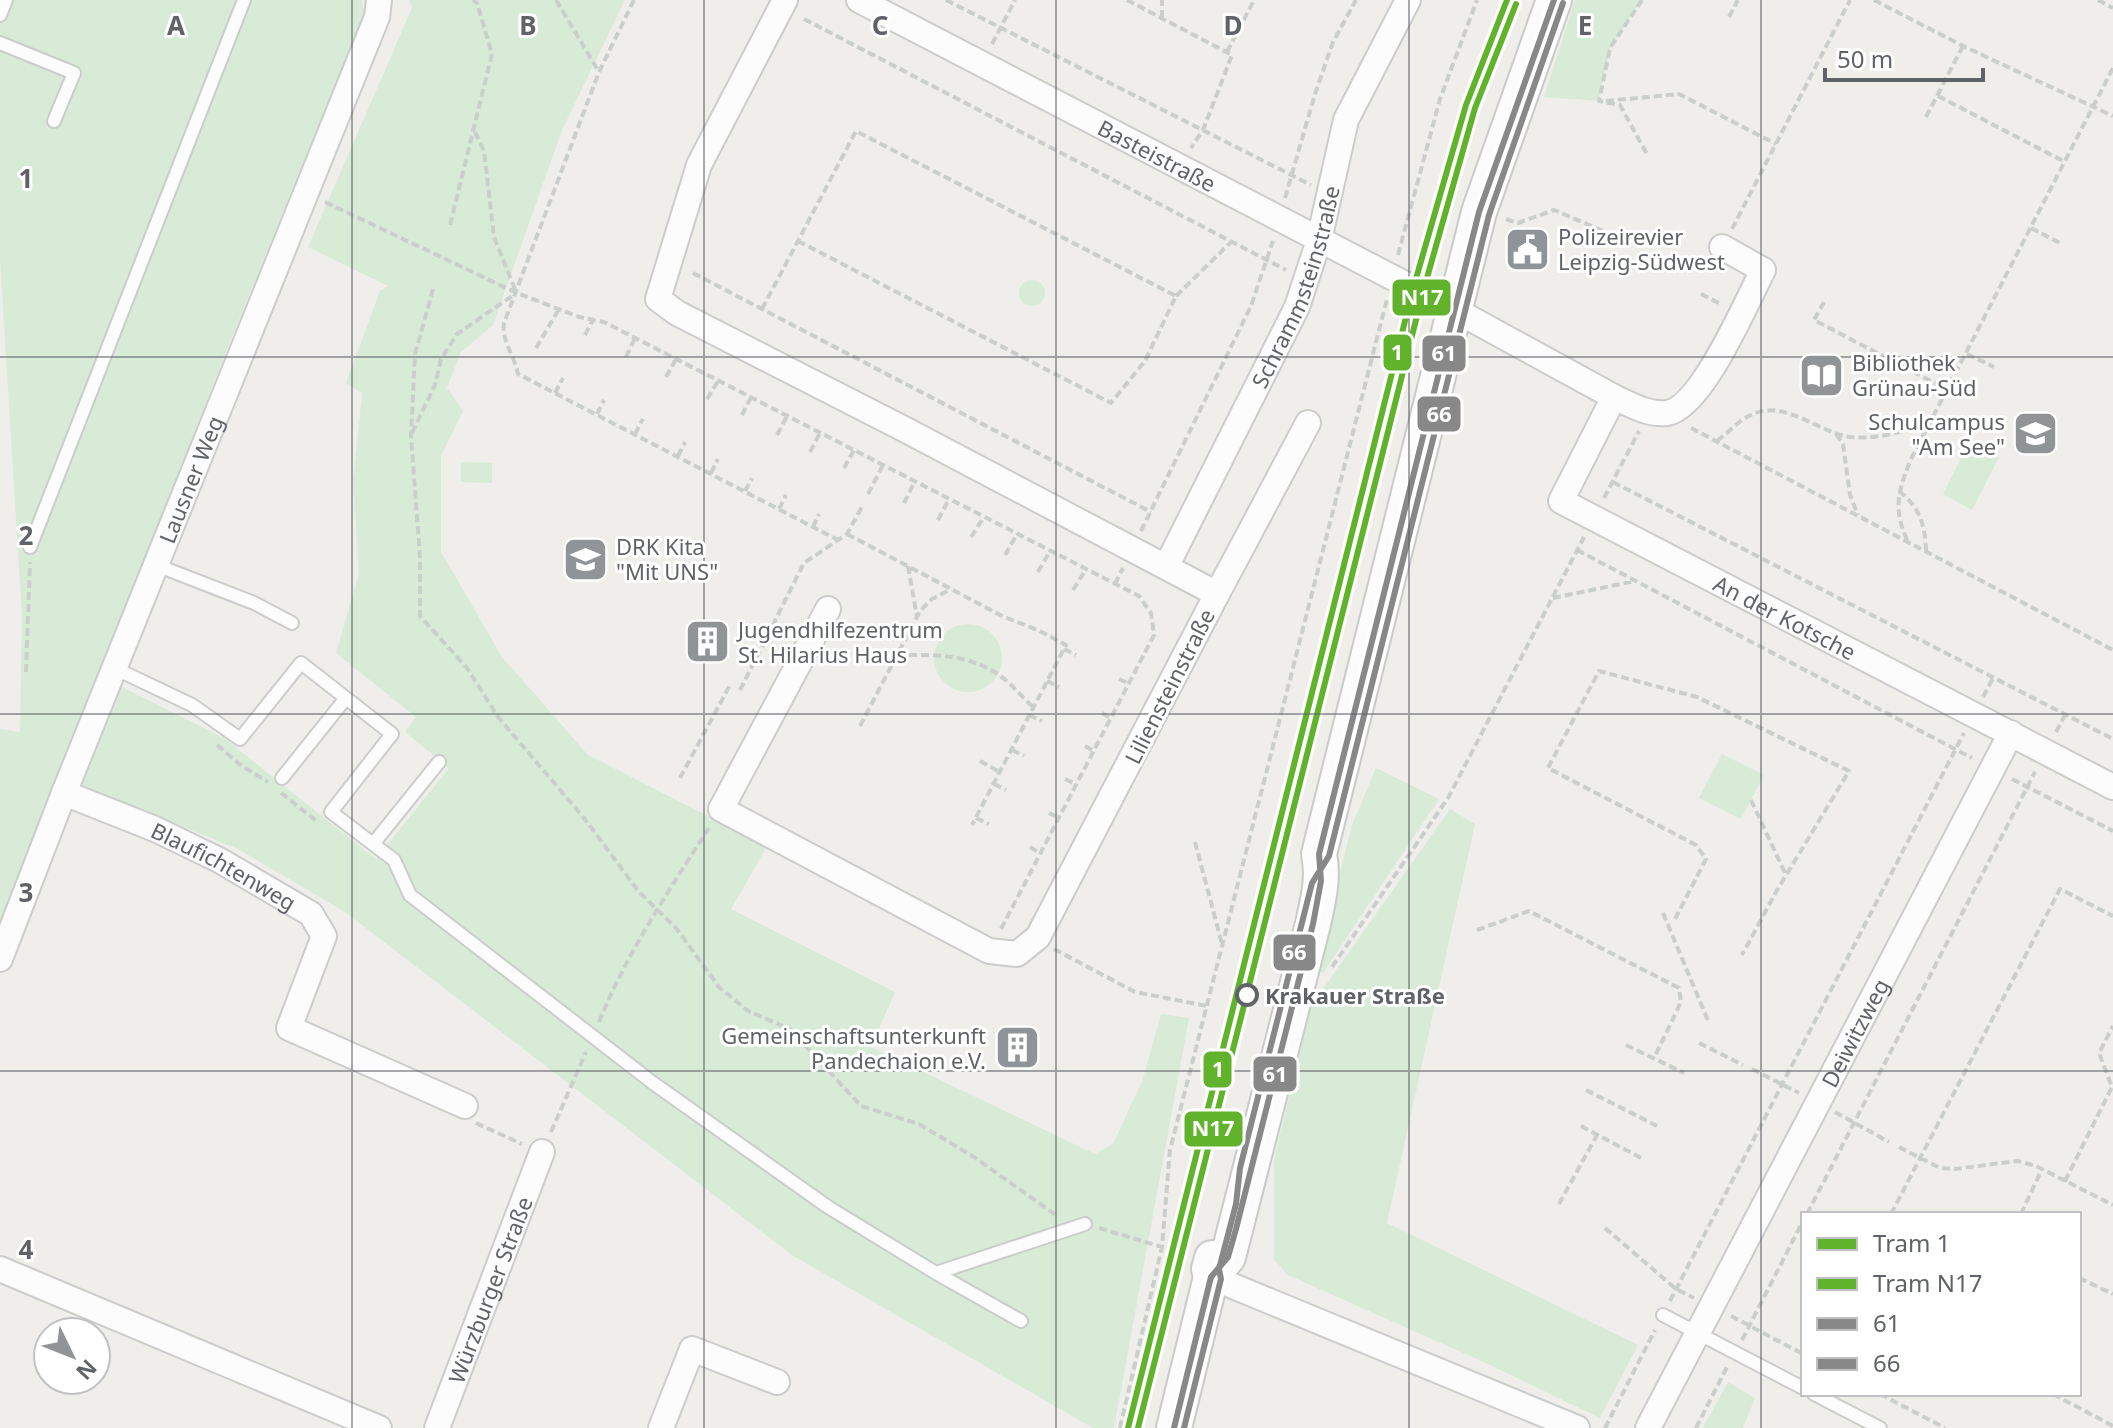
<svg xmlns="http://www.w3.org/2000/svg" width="2113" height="1428" viewBox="0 0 2113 1428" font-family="'Noto Sans',sans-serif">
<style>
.green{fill:#d8ebd6}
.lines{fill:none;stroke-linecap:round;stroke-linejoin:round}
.service-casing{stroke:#cbcccc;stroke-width:16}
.minor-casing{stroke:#cbcccc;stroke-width:28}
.secondary-casing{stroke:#cacacb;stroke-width:38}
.path{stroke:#cacfcc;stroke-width:4;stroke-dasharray:8 4;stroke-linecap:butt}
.service{stroke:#fdfcfc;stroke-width:12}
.minor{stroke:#fdfcfc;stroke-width:24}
.secondary{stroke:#fdfcfc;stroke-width:34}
.bus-1-casing{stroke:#fff;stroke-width:12}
.bus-2-casing{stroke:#fff;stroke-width:12}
.bus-1{stroke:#888;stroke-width:6}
.bus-2{stroke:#888;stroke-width:6}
.tram-1-casing{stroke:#fff;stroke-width:12}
.tram-2-casing{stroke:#fff;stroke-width:12}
.tram-1{stroke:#62b32c;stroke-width:6}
.tram-2{stroke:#62b32c;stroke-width:6}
.grid{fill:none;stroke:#5f6368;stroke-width:2;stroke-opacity:0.55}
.stop-dot{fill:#fff;stroke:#5f6368;stroke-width:4}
.labels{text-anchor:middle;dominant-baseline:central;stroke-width:6;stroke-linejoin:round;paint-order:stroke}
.street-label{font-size:22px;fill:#5f6368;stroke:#fff}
.poi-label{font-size:22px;fill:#5f6368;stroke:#fff;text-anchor:start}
.stop-label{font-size:22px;font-weight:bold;fill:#5f6368;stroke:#fff;text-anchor:start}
.grid-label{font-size:26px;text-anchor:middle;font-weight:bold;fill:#5f6368;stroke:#fff;stroke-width:6;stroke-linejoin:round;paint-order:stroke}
.line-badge{stroke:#fff;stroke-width:3}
.badge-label{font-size:22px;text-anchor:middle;font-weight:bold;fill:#fff}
</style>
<rect width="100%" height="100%" fill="#efeeea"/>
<path class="green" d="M0,0H362L364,13L223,359L0,930V729L20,732L22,617L0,259Z
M409,0H625L562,130L493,325L461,352L447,388L463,411L441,456V552L502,657L588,755L767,846L731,909L895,992L871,1047L1095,1154L1113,1144L1143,1079L1161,1014L1189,1018L1114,1428H1093L792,1255L345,912L238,849L82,786L122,687L224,738L376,859L449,768L405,732L416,717L336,653L359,573L353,482L362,393L346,383L380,291L388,286L308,247L412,8Z
M1575,0H1642L1610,48L1599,101L1544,97Z
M1019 293a13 13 0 1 1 26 0a13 13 0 1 1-26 0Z
M1969,442L1999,457L1972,510L1943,494Z
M461,462L492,463V483L461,482Z
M934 658a34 34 0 1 1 68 0a34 34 0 1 1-68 0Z
M1722,754L1764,775L1741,819L1699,798Z
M1376,768L1439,799L1323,973L1315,971L1352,825Z
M1450,809L1475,824L1387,1223L1638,1345L1600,1418L1488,1364L1288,1275L1274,1259V1159L1311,1006Z
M1728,1382L1755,1398L1743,1428H1703Z"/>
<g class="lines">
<defs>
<path id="service" d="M0,15L6,0
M0,43L74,73L54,121
M30,547L244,0
M156,565L254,603L292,623
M114,668L192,705L240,739L301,663L392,734L331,812L394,860L410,895L653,1083L828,1207L936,1273L1085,1224
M282,778L346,698
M373,844L439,762
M936,1273L1021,1321
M1663,1315L1803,1388
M1814,1394L1880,1428"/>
<g id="minor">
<path d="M785,0L699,165L658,299L677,313L904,429L1217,594L1038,937L1017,954L989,951L721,809L828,609"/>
<path id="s1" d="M859,0L1455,310L1614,397L1561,501L2113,787"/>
<path d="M1614,397C1631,405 1648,415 1667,413C1701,409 1747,301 1763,270L1722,247"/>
<path id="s2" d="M1166,567L1297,307L1319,240L1346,120L1408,0"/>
<path d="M1217,594L1308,423"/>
<path id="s3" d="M64,793L155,829L219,860L311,914L324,936L289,1028L465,1106"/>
<path id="s4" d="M0,959L64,793L341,106L377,17L379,0"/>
<path d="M0,1269L379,1428"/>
<path d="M1211,1277L1577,1428"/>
<path id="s5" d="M437,1428L542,1152"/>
<path d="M661,1428L692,1349L777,1382"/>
<path id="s6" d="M1648,1428L2011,733"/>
</g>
<path id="secondary" d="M1211,1277L1228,1257L1313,924C1318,900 1324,879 1319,854L1479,212L1554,0
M1174,1428L1211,1277L1209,1269L1212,1258"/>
</defs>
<use href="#service" class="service-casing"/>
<use href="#minor" class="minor-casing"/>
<use href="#secondary" class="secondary-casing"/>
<path class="path" d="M556,0L599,72
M634,0L599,72L504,323C501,340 515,357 518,374L838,540
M946,0L1311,185
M1127,0L1232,55L1203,130L1191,148
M1642,0L1610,48L1599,101L1620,105L1648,156
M1874,0L1963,46L2113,116
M2098,0L2113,8
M1729,17L1738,0
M1162,18V0
M804,19L1286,270
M992,44L1015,0
M1227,52L1254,0
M1938,96L2065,162
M1606,101L1679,94L1776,144
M1926,117L1963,46
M475,132L484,151L494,237L516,292
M1285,198L1315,94L1333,42L1356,0
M325,202L517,293L579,317L604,322L1139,596L1151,613L1154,635L1000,931
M1506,219L1518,223L1554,210L1610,234
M450,225L492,54L477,3L473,0
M2031,228L2060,243
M1732,229L1850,0
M1398,255L1440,99L1477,0
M693,273L1151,512
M433,289L415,354L411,436L420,557V616L467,668L498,717L584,818L639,892L676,928L719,987L748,1011L790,1029L861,1106L919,1124L974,1157L1056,1215
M1701,294L1721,304
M1176,296L1231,242
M1824,302L1814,320L1948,390
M762,309L856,131L1176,296L1145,361L1111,403L798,241
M585,335L594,318
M536,348L559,309
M1967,354L1994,367
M626,357L635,338
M666,377L676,359
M555,393L563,378
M707,399L718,381
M597,414L604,400
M742,415L751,397
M1691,428L2113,650
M412,433L435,385L441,359L457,334L515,294
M635,434L643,419
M1836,434L1843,444L1850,495L1858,515
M777,435L787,416
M1717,441C1728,433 1739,420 1751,415C1784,398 1817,432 1850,437C1876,440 1903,431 1929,425
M810,452L820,433
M678,456L685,442
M844,468L854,450
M711,473L718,459
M1613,482L2113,739
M745,491L752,478
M1899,491C1920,508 1925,524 1926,551
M868,494L883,465
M1604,498L1639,431
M904,503L915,481
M779,509L786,495
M938,520L949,499
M813,527L819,514
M1141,531L1251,306L1273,241
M847,534L1004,617L1038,630L1066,645L972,825
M971,537L984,517
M1907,540C1893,508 1898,493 1910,461L2113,68
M1577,550L1972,758
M1005,555L1017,534
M908,566L917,617
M1038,572L1050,551
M1115,584L1123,568
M1073,590L1086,569
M1553,598L1635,581
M1064,649L1076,655
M897,655C931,655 965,653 996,673C1009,681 1021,696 1033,707
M26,672L30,562
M1119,679L1129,684
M1047,681L1059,687
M740,690L804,563L847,534L863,505
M1983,697L1993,678
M1102,713L1111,718
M1029,715L1042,721
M860,726L920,611L932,599L951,589
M2056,732L2065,715
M217,745L239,764L268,782
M1085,746L1094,751
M1012,750L1024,756
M980,761L1000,772
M680,778L730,685
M1065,779L1076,784
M2012,779L2113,831
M994,784L1006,790
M281,793L318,822
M1751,800L1786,875
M1049,813L1059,818
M976,818L989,824
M1195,842L1222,944
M1030,847L1040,853
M1663,913L1709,1023
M1675,919L1706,859L1696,845L1548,768L1599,671L1697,697L1849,771L1776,892L1742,955
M1477,930L1529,911L1679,988L1681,1002L1654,1058
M1054,949L1135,992L1207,1006
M1332,967L1448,798L1584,537
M599,1022C627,953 669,890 709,828
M1699,1043L1743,1065
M1626,1045L1684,1073
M1752,1069L1799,1093
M1586,1090L1657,1126
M1835,1112L1889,1142
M476,1123L522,1144
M1581,1126L1641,1158
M551,1132L586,1052
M1899,1147L1940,1168L1955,1169L2018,1161L2036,1166L2113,1205
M2065,1181L2112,1087L2099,1053L2113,1026
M1559,1204L1597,1135
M1807,1214L2035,772
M1891,1214L2060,889L2113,916
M2021,1214L2042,1169
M1099,1228L1162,1247
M1605,1228L1676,1289L1694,1298
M2079,1278L2113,1294
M1670,1301L1964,733
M1731,1316L1803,1354
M1742,1340L1803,1221
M1880,1394L1945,1428
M2053,1394L2113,1426
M1120,1428L1162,1247L1170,1150L1387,299
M1605,1428L1655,1330
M1696,1428L1728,1365"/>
<use href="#service" class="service"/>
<use href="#minor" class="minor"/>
<use href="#secondary" class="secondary"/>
<defs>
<path id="bus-1" d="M1174,1428L1211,1277L1228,1257L1236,1229L1313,924L1321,881L1319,854L1479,212L1554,0"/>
<path id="bus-2" d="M1184,1428L1221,1279L1219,1269L1236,1204L1240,1168L1312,883L1329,856L1489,215L1563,3"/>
</defs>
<use href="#bus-1" class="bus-1-casing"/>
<use href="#bus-2" class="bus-2-casing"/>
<use href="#bus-1" class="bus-1"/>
<use href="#bus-2" class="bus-2"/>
<defs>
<path id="tram-1" d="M1128,1428L1413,289L1466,105L1507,0"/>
<path id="tram-2" d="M1138,1428L1423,292L1475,108L1516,4"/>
</defs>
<use href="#tram-1" class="tram-1-casing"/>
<use href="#tram-2" class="tram-2-casing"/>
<use href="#tram-1" class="tram-1"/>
<use href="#tram-2" class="tram-2"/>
</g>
<path class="grid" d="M352,0V1428M704,0V1428M1056,0V1428M1409,0V1428M1761,0V1428M0,357H2113M0,714H2113M0,1071H2113"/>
<defs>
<symbol id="civic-square" viewBox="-11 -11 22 22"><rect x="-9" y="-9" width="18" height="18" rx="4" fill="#919496" stroke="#fff"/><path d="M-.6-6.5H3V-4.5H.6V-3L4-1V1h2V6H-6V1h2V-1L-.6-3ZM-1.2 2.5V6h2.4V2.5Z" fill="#fff"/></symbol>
<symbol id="library-square" viewBox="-11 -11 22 22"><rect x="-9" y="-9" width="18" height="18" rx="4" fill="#919496" stroke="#fff"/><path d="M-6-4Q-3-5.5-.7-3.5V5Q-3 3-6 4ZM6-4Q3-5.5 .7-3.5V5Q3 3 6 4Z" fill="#fff"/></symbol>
<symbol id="school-square" viewBox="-11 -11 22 22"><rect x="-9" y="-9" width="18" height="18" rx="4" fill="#919496" stroke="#fff"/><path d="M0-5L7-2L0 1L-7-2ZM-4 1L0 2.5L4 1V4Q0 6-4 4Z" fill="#fff"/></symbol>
<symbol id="building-square" viewBox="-11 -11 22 22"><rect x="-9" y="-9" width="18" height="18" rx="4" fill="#919496" stroke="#fff"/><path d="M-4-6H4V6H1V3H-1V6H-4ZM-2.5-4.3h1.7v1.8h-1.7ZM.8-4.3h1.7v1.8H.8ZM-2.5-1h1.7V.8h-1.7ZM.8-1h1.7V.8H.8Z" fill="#fff"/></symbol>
</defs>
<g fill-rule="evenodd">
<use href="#civic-square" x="1502" y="224" width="51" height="51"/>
<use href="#library-square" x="1796" y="350" width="51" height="51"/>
<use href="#school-square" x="2010" y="408" width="51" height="51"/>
<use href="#school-square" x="560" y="534" width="51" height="51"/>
<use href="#building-square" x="682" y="616" width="51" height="51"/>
<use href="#building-square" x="992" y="1022" width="51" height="51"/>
</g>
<circle class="stop-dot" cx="1247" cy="995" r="10"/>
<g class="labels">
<g class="street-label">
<text stroke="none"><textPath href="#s1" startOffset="336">Basteistraße</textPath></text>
<text stroke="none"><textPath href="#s2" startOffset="310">Schrammsteinstraße</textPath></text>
<text stroke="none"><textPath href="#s4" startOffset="516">Lausner Weg</textPath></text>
<text stroke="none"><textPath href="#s1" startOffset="1222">An der Kotsche</textPath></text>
<text transform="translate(1169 686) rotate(-63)">Liliensteinstraße</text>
<text stroke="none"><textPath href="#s3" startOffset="176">Blaufichtenweg</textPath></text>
<text stroke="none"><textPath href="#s6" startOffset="446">Deiwitzweg</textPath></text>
<text stroke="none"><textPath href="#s5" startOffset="148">Würzburger Straße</textPath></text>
</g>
<g class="poi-label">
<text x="1558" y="236">Polizeirevier<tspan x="1558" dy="25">Leipzig-Südwest</tspan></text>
<text x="1852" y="362">Bibliothek<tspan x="1852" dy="25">Grünau-Süd</tspan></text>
<text x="2005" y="421" text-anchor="end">Schulcampus<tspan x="2005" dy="25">"Am See"</tspan></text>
<text x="616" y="546">DRK Kita<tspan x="616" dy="25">"Mit UNS"</tspan></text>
<text x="738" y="629">Jugendhilfezentrum<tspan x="738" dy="25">St. Hilarius Haus</tspan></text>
<text x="986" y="1035" text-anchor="end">Gemeinschaftsunterkunft<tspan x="986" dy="25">Pandechaion e.V.</tspan></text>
</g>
<g class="stop-label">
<text x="1265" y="995">Krakauer Straße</text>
</g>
</g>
<g class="grid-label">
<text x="176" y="35">A</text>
<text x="528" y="35">B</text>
<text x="880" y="35">C</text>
<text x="1233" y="35">D</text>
<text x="1585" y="35">E</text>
<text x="26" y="188">1</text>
<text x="26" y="545">2</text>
<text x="26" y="902">3</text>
<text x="26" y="1259">4</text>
</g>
<g class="line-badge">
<rect x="1391" y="278" width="61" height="39" rx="8" fill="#62b32c"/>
<rect x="1382" y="333" width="31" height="39" rx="8" fill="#62b32c"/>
<rect x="1421" y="334" width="46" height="39" rx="8" fill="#888"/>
<rect x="1416" y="395" width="46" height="38" rx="8" fill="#888"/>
<rect x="1272" y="933" width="45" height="39" rx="8" fill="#888"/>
<rect x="1202" y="1050" width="31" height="39" rx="8" fill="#62b32c"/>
<rect x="1252" y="1055" width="46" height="38" rx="8" fill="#888"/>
<rect x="1183" y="1110" width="61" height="38" rx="8" fill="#62b32c"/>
</g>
<g class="badge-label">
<text x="1422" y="305">N17</text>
<text x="1397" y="360">1</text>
<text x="1444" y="361">61</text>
<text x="1439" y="422">66</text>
<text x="1294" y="960">66</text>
<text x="1218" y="1077">1</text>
<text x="1275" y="1082">61</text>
<text x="1213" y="1136">N17</text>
</g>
<rect x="1801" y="1212" width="280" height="184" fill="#ffffff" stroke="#bfc1c3" stroke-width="2"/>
<rect x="1817" y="1238" width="40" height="12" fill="#62b32c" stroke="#bfc1c3" stroke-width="2"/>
<text x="1873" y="1252" font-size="24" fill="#5f6368">Tram 1</text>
<rect x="1817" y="1278" width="40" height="12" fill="#62b32c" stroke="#bfc1c3" stroke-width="2"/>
<text x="1873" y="1292" font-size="24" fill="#5f6368">Tram N17</text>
<rect x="1817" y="1318" width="40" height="12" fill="#888888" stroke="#bfc1c3" stroke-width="2"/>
<text x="1873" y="1332" font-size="24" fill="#5f6368">61</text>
<rect x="1817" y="1358" width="40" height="12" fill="#888888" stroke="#bfc1c3" stroke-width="2"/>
<text x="1873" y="1372" font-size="24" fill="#5f6368">66</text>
<g transform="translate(72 1356) rotate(133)"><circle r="38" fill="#ffffff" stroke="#bfc1c3" stroke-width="2"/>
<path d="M0-6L14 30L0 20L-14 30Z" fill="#919496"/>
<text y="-12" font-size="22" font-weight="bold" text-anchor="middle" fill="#5f6368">N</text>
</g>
<path d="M1825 68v12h158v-12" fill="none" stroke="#5f6368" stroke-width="4"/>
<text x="1837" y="68" font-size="24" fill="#5f6368" stroke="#ffffff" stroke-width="6" paint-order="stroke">50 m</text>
</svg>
